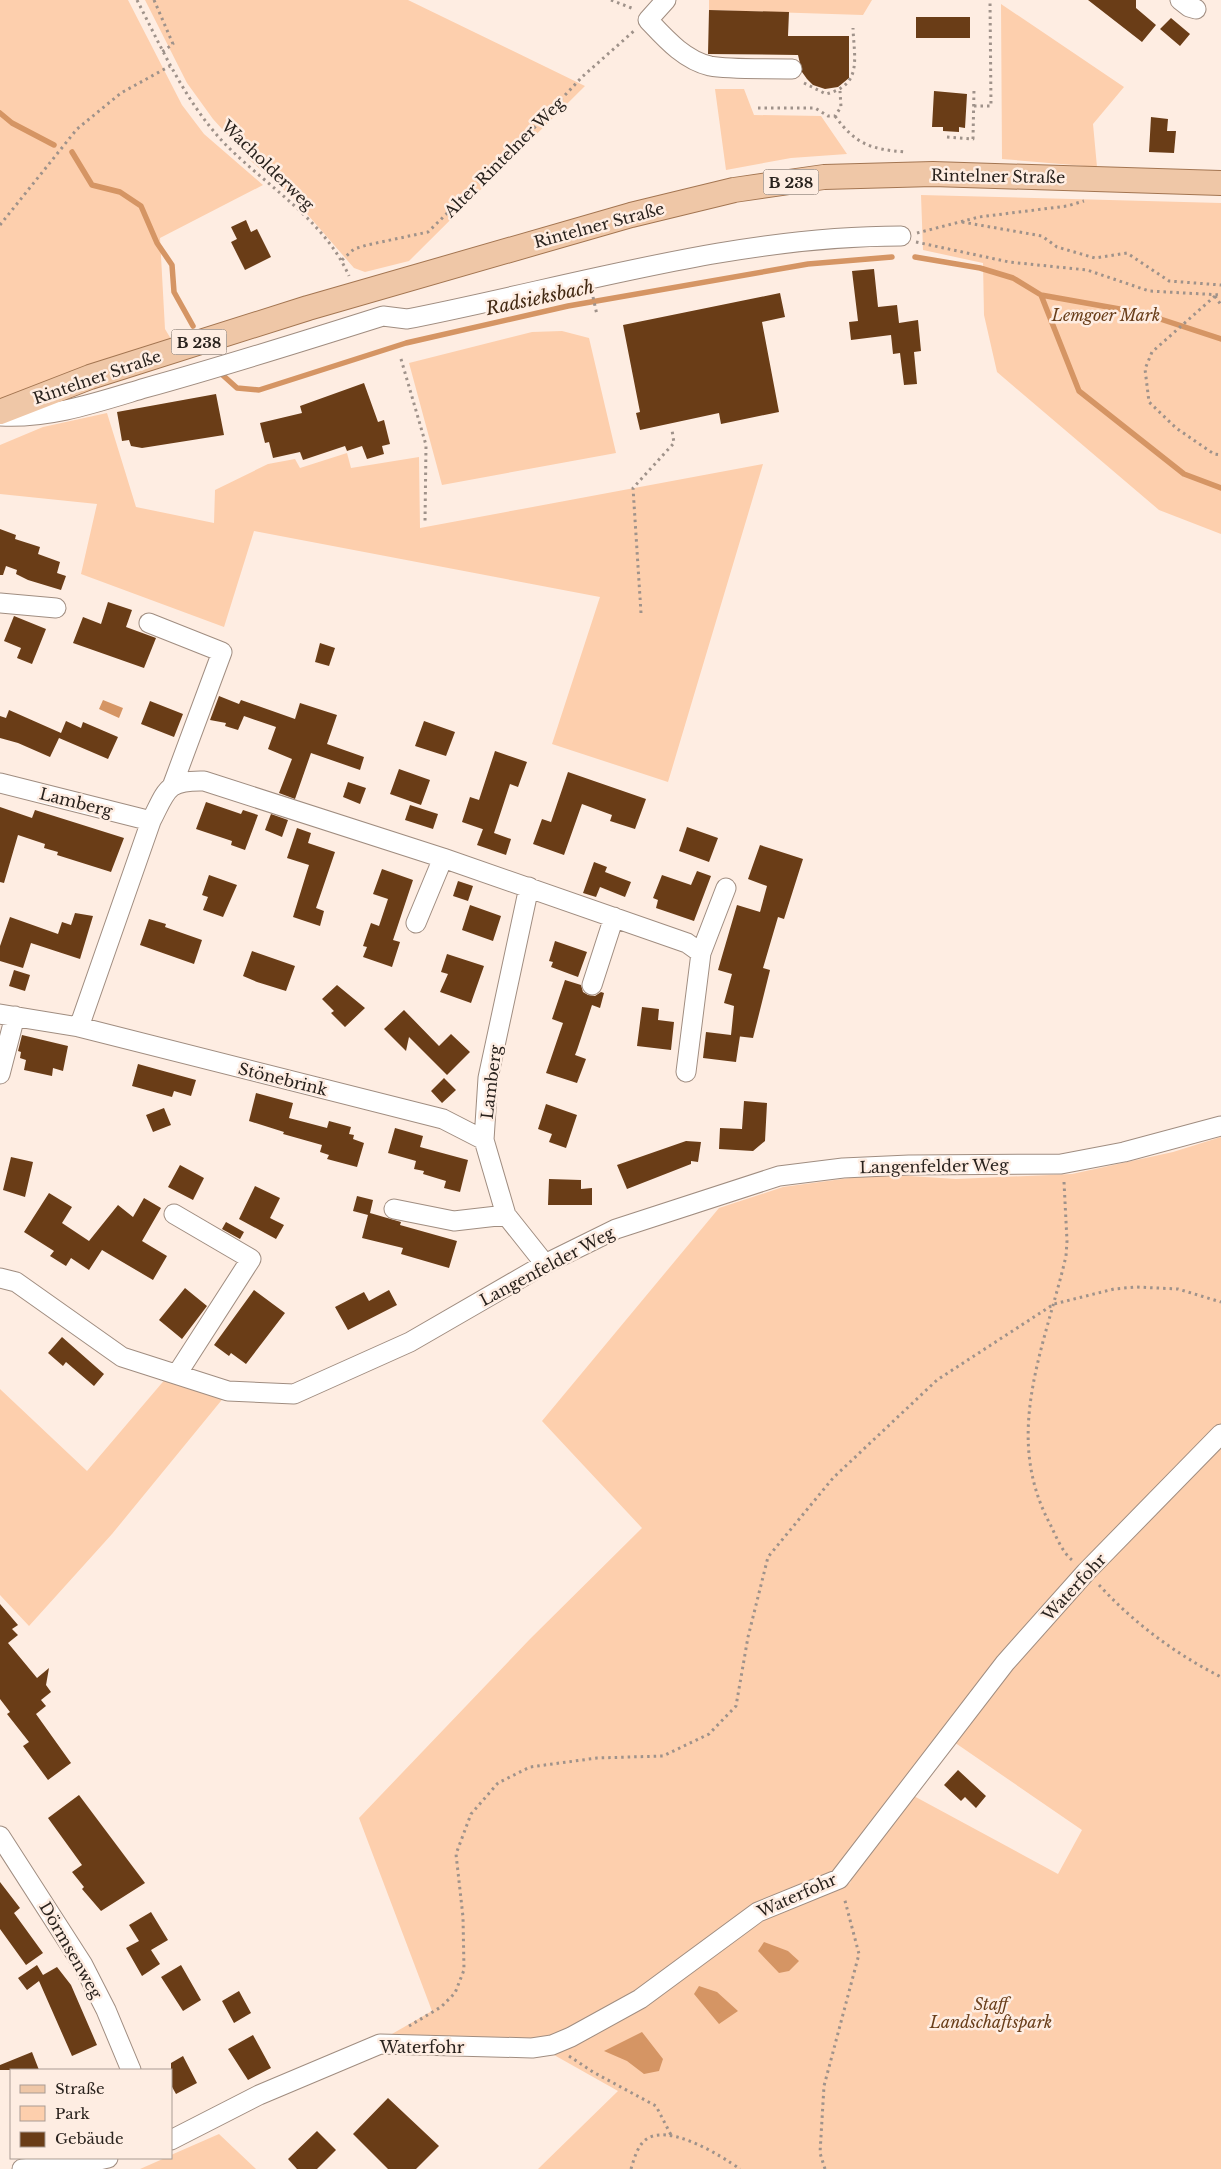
<svg xmlns="http://www.w3.org/2000/svg" width="1221" height="2169" viewBox="0 0 1221 2169" font-family="'Libre Baskerville',serif">
<style>
.green{fill:#fdcfad}
.water{fill:#d59564}
.lines{fill:none;stroke-linecap:round;stroke-linejoin:round}
.stream{stroke:#d59564;stroke-width:5.5}
.building{fill:#6a3d17}
.minor-casing{stroke:#a08d80;stroke-width:21}
.major-casing{stroke:#a37551;stroke-width:26}
.path{stroke:#9f928a;stroke-width:3;stroke-dasharray:2.5 4;stroke-linecap:butt}
.minor{stroke:#fff;stroke-width:19}
.major{stroke:#efc7a7;stroke-width:24}
.labels{text-anchor:middle;dominant-baseline:central;stroke-width:5;stroke-linejoin:round;paint-order:stroke}
.shield{fill:#feede2;stroke:#695f58;stroke-width:1}
.shield-label{font-size:15px;font-weight:bold;fill:#29221d}
.street-label{font-size:16px;fill:#29221d;stroke:#feede2}
.park-label{font-size:16px;font-style:italic;fill:#693e1a;stroke:#feede2}
.water-label{font-size:18px;font-style:italic;fill:#422812;stroke:#feede2}
</style>
<rect width="100%" height="100%" fill="#feede2"/>
<path class="green" d="M0,0H128L182,105L204,134L263,185L160,238L165,329L171,339L0,401Z
M145,0H408L585,86L409,261L365,272L354,268L294,199L251,161L213,119L187,83Z
M709,0H872L863,15L709,10Z
M1001,4L1124,87L1093,124L1097,167L1002,159Z
M715,89H744L754,115L821,116L847,154L791,158L726,170Z
M921,195L1221,203V534L1159,510L997,372L984,315L983,263L923,250Z
M562,331L589,338L616,453L442,485L409,363L532,332Z
M107,413L136,507L214,523L215,490L268,464L295,459L300,468L347,453L351,468L419,457L420,528L763,464L668,782L552,744L600,597L254,531L224,627L81,574L97,504L0,494V445L43,427Z
M1221,1137V1427L828,1881L671,1973L540,2043L378,2042L432,2011L359,1818L530,1639L642,1528L542,1421L719,1208L783,1187L879,1174L956,1179L1072,1174L1173,1152Z
M167,1377L225,1396L112,1534L29,1626L0,1595V1389L87,1471Z
M1221,1442V2169H538L618,2091L547,2051L730,1936L793,1904L850,1883L855,1871L912,1795L1058,1874L1082,1830L951,1740L1003,1674Z
M219,2134L256,2169H140L165,2158H171V2155Z"/>
<path class="water" d="M103,700L123,708L119,718L99,709Z
M764,1942L788,1951L799,1961L789,1971L779,1973L758,1951Z
M699,1986L717,1992L738,2011L719,2024L694,1994Z
M642,2032L663,2059L659,2071L644,2074L627,2061L604,2051Z"/>
<g class="lines">
<path class="stream" d="M0,113L12,123L54,145
M72,152L92,185L120,192L141,206L157,243L172,265L174,292L193,326
M915,257L980,268L1013,278L1041,295L1142,313L1221,339
M1041,295L1079,391L1184,474L1221,488
M217,370L237,388L259,390L406,343L568,306L808,264L892,257"/>
</g>
<path class="building" d="M1088,0H1136V8L1156,25L1142,42Z
M709,10L789,12L788,36H849V78L838,87L825,89L813,85L807,79L802,72L798,55L708,54Z
M916,17H970V38H916Z
M1171,18L1190,34L1180,46L1160,29Z
M934,91L967,94L965,128L959,127V132L943,131V127H932Z
M1151,117L1168,119L1167,131H1176L1174,153L1149,152Z
M246,220L251,232L257,229L271,257L245,270L231,242L237,239L231,227Z
M874,269L878,307L897,305L899,323L918,320L921,351L914,352L917,384L904,385L900,353L893,354L891,335L851,340L849,322L858,321L852,271Z
M780,293L785,317L762,322L779,412L721,424L719,413L640,430L636,413L640,412L623,325Z
M364,383L378,422L384,420L390,444L382,446L384,454L367,459L362,446L347,451L345,446L303,460L300,452L273,458L269,442L265,443L260,423L302,413L300,406Z
M216,394L224,435L142,448L131,446L129,440L122,441L117,412Z
M0,529L16,535L15,539L40,547L38,554L60,562L57,573L66,576L61,590L28,580L16,574L17,570L6,566L3,575H0Z
M108,602L132,610L126,627L156,638L144,668L73,643L83,617L101,624Z
M14,616L46,629L32,664L17,658L21,648L4,641Z
M320,643L335,648L329,666L315,662Z
M219,696L239,704L241,700L295,719L300,703L337,715L327,744L364,757L360,770L311,753L295,799L279,793L292,759L268,749L276,727L244,716L238,730L225,726L226,723L210,720Z
M150,701L183,714L174,737L141,724Z
M9,710L61,733L66,721L81,728L83,722L118,737L108,759L59,738L50,757L18,743L0,738V716L6,718Z
M424,721L455,732L446,756L415,746Z
M495,751L527,762L518,787L510,784L494,833L462,822L470,797L479,800Z
M399,769L430,780L421,805L390,794Z
M568,772L646,799L635,829L610,821L612,815L582,804L564,855L533,844L542,819L551,822Z
M348,782L366,788L360,804L343,797Z
M206,802L241,814L243,810L258,815L245,850L231,845L232,841L196,829Z
M410,805L438,814L433,829L405,820Z
M0,807L32,818L35,810L124,838L111,872L57,855L58,852L44,848L45,844L18,835L4,883L0,882Z
M271,814L288,820L282,837L265,830Z
M687,827L718,838L709,862L679,851Z
M297,828L311,833L308,843L335,852L316,908L324,911L320,926L293,917L309,865L287,858Z
M483,829L511,839L506,855L477,845Z
M760,845L803,859L784,919L778,917L763,968L770,970L753,1038L736,1036H740L736,1062L703,1058L706,1032L731,1035L734,1006L724,1003L732,974L718,970L737,905L760,912L767,886L748,879Z
M594,862L607,867L605,872L631,882L625,897L600,887L596,897L583,893Z
M382,869L413,880L393,940L400,942L392,967L363,957L367,947L363,946L371,923L379,926L388,899L373,894Z
M697,871L711,876L694,921L656,908L658,900L653,898L662,875L691,885Z
M209,875L237,885L223,917L203,910L208,897L202,895Z
M458,881L473,886L468,901L453,896Z
M470,905L501,916L493,941L462,930Z
M75,913L93,916L80,959L31,943L23,968L0,961V946L10,917L58,934L62,922L71,925Z
M149,919L166,924L165,927L202,940L194,964L140,945Z
M555,941L587,952L578,977L551,967L553,962L549,961Z
M252,951L295,966L286,991L257,982L243,976Z
M447,954L484,966L471,1003L440,992L448,974L441,972Z
M14,970L30,975L25,991L9,986Z
M565,980L581,985L583,992L588,995L595,996L601,992L604,993L600,1008L592,1005L577,1050L575,1055L586,1059L577,1083L546,1073L563,1023L552,1019Z
M337,985L365,1008L345,1027L331,1013L334,1011L322,999Z
M642,1007L659,1009L658,1020L674,1022L671,1050L637,1046Z
M404,1010L439,1046L451,1034L470,1052L447,1075L409,1037L406,1051L384,1029Z
M22,1035L68,1046L63,1071L53,1068L52,1076L24,1070L26,1060L20,1058L21,1052L18,1051Z
M138,1064L196,1080L191,1096L174,1091L172,1097L132,1086Z
M444,1078L456,1090L442,1103L431,1091Z
M256,1093L293,1103L289,1118L327,1128L329,1121L351,1127L349,1134L354,1135L353,1139L364,1143L357,1167L327,1159L329,1155L320,1152L322,1145L283,1134L284,1132L249,1121Z
M744,1101L767,1103L765,1141L753,1151L719,1149L720,1128L742,1129Z
M546,1104L577,1115L566,1148L549,1142L552,1134L538,1129Z
M164,1108L171,1125L153,1132L146,1115Z
M395,1128L423,1136L420,1147L468,1160L460,1192L444,1188L446,1181L423,1174L424,1171L414,1169L416,1161L388,1153Z
M686,1141L701,1142L698,1162L691,1161V1164L627,1189L617,1165Z
M11,1157L33,1162L25,1197L3,1190Z
M180,1165L204,1178L193,1200L168,1187Z
M549,1179L581,1180V1189L592,1188V1205H548Z
M255,1186L280,1198L270,1218L284,1225L276,1239L239,1219Z
M49,1193L72,1207L62,1223L89,1241L118,1205L133,1217L144,1198L161,1208L142,1241L167,1256L153,1280L102,1250L89,1270L71,1258L66,1266L50,1256L54,1251L24,1232Z
M357,1196L373,1200L370,1213L401,1222L400,1225L457,1241L449,1268L401,1254L403,1248L362,1238L368,1215L353,1211Z
M226,1222L244,1232L240,1239L222,1229Z
M185,1288L207,1306L182,1339L159,1320Z
M254,1290L285,1313L246,1364L231,1353L229,1356L214,1345Z
M389,1290L397,1305L348,1330L335,1307L364,1292L369,1301Z
M62,1337L104,1374L94,1386L66,1362L63,1366L48,1353Z
M0,1604L18,1625L12,1629L18,1635L8,1643L37,1678L49,1668L46,1685L51,1692L41,1700L46,1706L36,1714L71,1763L48,1780L23,1746L29,1742L7,1714L10,1712L0,1699Z
M958,1770L986,1796L976,1808L965,1797L961,1801L944,1785Z
M79,1795L145,1883L101,1911L82,1889L84,1887L72,1872L82,1865L48,1818Z
M0,1882L20,1908L14,1913L43,1953L26,1965L0,1929Z
M151,1912L168,1940L151,1950L160,1964L142,1976L126,1948L139,1941L129,1925Z
M37,1965L43,1975L57,1967L71,1985L97,2045L72,2056L39,1981L27,1990L18,1978Z
M181,1965L201,2000L183,2011L161,1977Z
M239,1991L251,2013L234,2023L222,2001Z
M253,2035L271,2068L248,2080L228,2049Z
M32,2052L39,2070H0V2065Z
M183,2056L197,2083L176,2094L171,2085V2063Z
M388,2098L439,2146L416,2169H388L353,2134Z
M317,2131L336,2150L317,2169H297L288,2159Z"/>
<g class="lines">
<defs>
<path id="minor" d="M666,0L648,20C665,38 684,60 710,66C731,70 769,68 792,69
M1180,0L1189,7L1196,9
M0,416C49,419 98,402 145,388C225,366 304,341 383,316L407,319C570,287 733,236 901,236
M0,603L56,608
M149,623L222,652L173,784
M0,783L151,821
M529,887L488,1078L484,1140L506,1215L545,1264
M416,923L443,858
M592,985L614,917
M0,1014L79,1027L443,1119L484,1140
M79,1027L151,821C167,790 166,780 204,781L443,858L687,943L701,953
M686,1072L701,953L726,888
M0,1074L15,1016
M394,1209L454,1221L506,1215
M174,1214L251,1259L177,1374
M0,1278L16,1282L122,1357L228,1391L294,1394L410,1342L545,1264L616,1229L779,1176L843,1168L909,1165L1061,1164L1124,1152L1221,1126
M0,1836L83,1965L106,2010L131,2070
M171,2140L259,2095L380,2044L532,2048L552,2045L571,2037L640,1999L758,1912L839,1879L1005,1663L1086,1572L1221,1434
M22,2169L90,2162L108,2158"/>
<path id="major" d="M0,412L90,377L308,308L631,215L734,190L824,177L933,174L1221,183"/>
</defs>
<use href="#minor" class="minor-casing"/>
<use href="#major" class="major-casing"/>
<path class="path" d="M137,0C163,51 187,105 227,146C268,187 325,221 349,276
M154,0L173,44L162,52
M611,0L634,9
M804,83L826,94C863,85 854,58 853,28
M974,106H991L990,0
M758,108H815L828,116H835L841,107L840,91
M835,116C856,145 871,149 905,152
M947,137L973,139L974,89
M962,222L1042,236L1057,247L1095,258L1127,253L1169,281L1221,285
M0,225L77,129L121,93L170,66
M917,233L979,217L1067,206L1084,201
M916,242L1009,262L1087,270L1149,291L1221,295
M342,260L354,249L367,245L428,232L538,124L582,77L635,30
M1215,296L1152,352L1145,369L1149,402L1176,428L1214,454L1221,455
M1215,296L1221,305
M593,297L597,315
M401,359L426,445L425,522
M641,613L633,488L674,443L672,430
M1064,1182L1067,1241L1066,1256C1045,1347 1002,1434 1050,1524C1056,1536 1062,1552 1072,1560
M1099,1585C1134,1623 1174,1653 1221,1677
M409,2026L441,2007L455,1993L464,1970L463,1917L456,1854L471,1814L498,1783L530,1767L597,1758L663,1756L709,1734L736,1706L748,1637L768,1557L833,1478L937,1380L1054,1304L1114,1289L1136,1287L1178,1289L1221,1302
M569,2056L593,2072L656,2106L671,2135
M631,2169C634,2159 637,2148 644,2141C666,2121 720,2155 740,2169
M825,2169L820,2153L824,2086L859,1954L844,1897"/>
<use href="#minor" class="minor"/>
<use href="#major" class="major"/>
</g>
<g class="labels">
<g class="shield">
<rect x="763.5" y="169.5" width="55" height="25" rx="4"/>
<rect x="171.5" y="329.5" width="55" height="25" rx="4"/>
</g>
<g class="shield-label">
<text x="791" y="182">B 238</text>
<text x="199" y="342">B 238</text>
</g>
<g class="street-label">
<text transform="translate(504 157) rotate(-45)">Alter Rintelner Weg</text>
<text transform="translate(268 165) rotate(44)">Wacholderweg</text>
<text transform="translate(998 176) rotate(1)">Rintelner Straße</text>
<text transform="translate(599 225) rotate(-15)">Rintelner Straße</text>
<text transform="translate(97 377) rotate(-19)">Rintelner Straße</text>
<text transform="translate(76 802) rotate(14)">Lamberg</text>
<text transform="translate(283 1079) rotate(14)">Stönebrink</text>
<text transform="translate(491 1082) rotate(-83)">Lamberg</text>
<text transform="translate(934 1166) rotate(-1)">Langenfelder Weg</text>
<text transform="translate(547 1266) rotate(-28)">Langenfelder Weg</text>
<text transform="translate(1074 1587) rotate(-47)">Waterfohr</text>
<text transform="translate(797 1895) rotate(-24)">Waterfohr</text>
<text transform="translate(71 1950) rotate(60)">Dörmsenweg</text>
<text x="422" y="2047">Waterfohr</text>
</g>
<g class="park-label">
<text x="1106" y="315">Lemgoer Mark</text>
<text x="991" y="2004">Staff<tspan x="991" dy="18">Landschaftspark</tspan></text>
</g>
<g class="water-label">
<text transform="translate(540 298) rotate(-12)">Radsieksbach</text>
</g>
</g>
<rect x="10" y="2069" width="162" height="90" fill="#feede2" stroke="#a99c93"/>
<rect x="20" y="2085" width="25" height="8" fill="#efc7a7" stroke="#a99c93"/>
<text x="55" y="2094" font-size="15" fill="#29221d">Straße</text>
<rect x="20" y="2106" width="25" height="15" fill="#fdcfad" stroke="#a99c93"/>
<text x="55" y="2119" font-size="15" fill="#29221d">Park</text>
<rect x="20" y="2132" width="25" height="15" fill="#6a3d17" stroke="#a99c93"/>
<text x="55" y="2144" font-size="15" fill="#29221d">Gebäude</text>
</svg>
